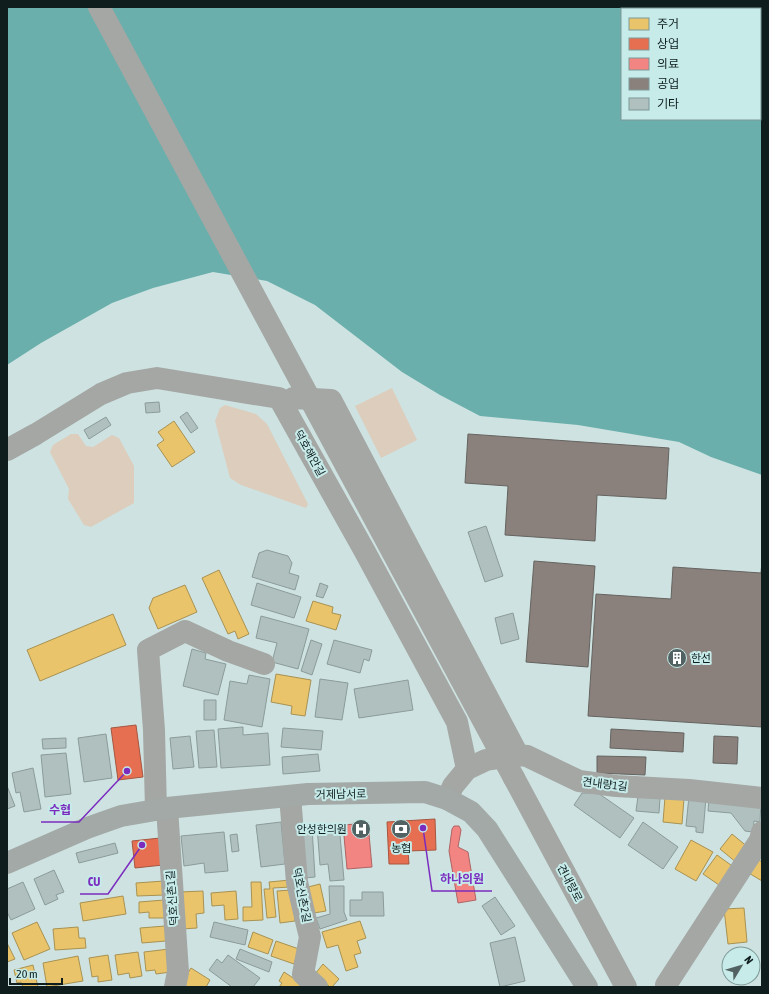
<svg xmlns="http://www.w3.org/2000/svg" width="769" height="994" viewBox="0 0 769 994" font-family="'Asap Condensed','Noto Sans KR',sans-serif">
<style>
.green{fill:#dccdbd}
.water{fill:#6aafac;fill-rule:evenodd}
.homes{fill:#e9c46a;stroke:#a89253}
.shops{fill:#e76f51;stroke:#a65641}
.health{fill:#f28482;stroke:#ae6564}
.industry{fill:#8a817c;stroke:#656360}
.building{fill:#b0c0bf;stroke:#8b9b9a}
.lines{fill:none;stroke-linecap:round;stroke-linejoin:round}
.minor{stroke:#a4a7a4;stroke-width:22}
.major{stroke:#a2a9a6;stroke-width:22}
.minor-bridge{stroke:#a4a7a4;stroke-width:22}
.labels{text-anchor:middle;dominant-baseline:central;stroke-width:4;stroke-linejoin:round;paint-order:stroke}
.street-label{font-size:11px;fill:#0f1d1d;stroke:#c6ebe9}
.poi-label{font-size:11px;fill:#0f1d1d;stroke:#c6ebe9;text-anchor:start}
.leader{fill:none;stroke:#7b2cbf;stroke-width:1.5}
.callout-dot{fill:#7b2cbf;stroke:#c6ebe9;stroke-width:1.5}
.callout-label{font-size:12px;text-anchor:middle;font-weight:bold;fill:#7b2cbf;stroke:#c6ebe9;stroke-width:4;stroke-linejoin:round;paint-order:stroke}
</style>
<rect width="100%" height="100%" fill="#cee3e1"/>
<path class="green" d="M392,388L417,440L381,458L355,406Z
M225,405L256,414L267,424L308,504L306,508L241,485L230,478L215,421L220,408Z
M71,434H78L86,446L93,447L112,435L119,438L134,466V503L91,527L84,525L68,499L69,489L50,452L53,445Z"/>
<path class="water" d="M7,7H762V475L711,457L679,442L578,425L480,416L440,395L402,372L315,305L267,281L213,272L153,288L112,303L41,343L7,365ZM622,9H760V119H622Z"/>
<path class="homes" d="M174,421L195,452L172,467L157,445L164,440L158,432Z
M219,570L249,634L238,639L235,631L228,634L202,578Z
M185,585L197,612L158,629L149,608L153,598Z
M313,601L333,607L332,613L341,615L336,630L306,621Z
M113,614L126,645L40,681L27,650Z
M276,674L311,680L305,716L291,714L292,706L271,702Z
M665,797L684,798L682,824L663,822Z
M732,834L749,848L737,863L720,849Z
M691,840L713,852L696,881L675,869Z
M717,855L735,868L722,887L703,874Z
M756,858L762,862V881L747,872Z
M290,880V887L273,888L276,917L267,918L264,889H270L269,882Z
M164,881L165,895L137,896L136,883Z
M251,882H261L263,920L243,921V907H252Z
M320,884L326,911L314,913L308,887Z
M292,890L295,921L280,923L277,891Z
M203,891L204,913L196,914L197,928L182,929L180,892Z
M236,891L238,919L225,920L224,905L212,906L211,893Z
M123,896L126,914L83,921L80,903Z
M164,900L165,918H149V912L139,913V902Z
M744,908L747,942L728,944L724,909Z
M360,921L366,938L357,941L361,953L354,955L358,967L346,971L338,945L327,948L322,932Z
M37,922L50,949L24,960L12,933Z
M165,926L166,941L142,943L140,928Z
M78,927L79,938H85L86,948L55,950L53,929Z
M253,932L273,940L268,954L248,947Z
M276,941L299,949L294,964L271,956Z
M7,943L15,959L7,962Z
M169,949L171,972L156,974L155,970L146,971L144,952Z
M138,952L142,976L130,978L129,973L118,975L115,955Z
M108,955L112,980L98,982V976L92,977L89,958Z
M78,956L83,981L47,987L43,963Z
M323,964L339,979L332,987H330L315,974Z
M33,965L38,987H23L21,982L17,983L14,970Z
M191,968L210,980L206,987H184V979Z
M284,972L304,985L303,987H279L282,983L279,981Z"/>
<path class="shops" d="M136,725L143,777L118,780L111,728Z
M435,819L436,850L408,851L409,864H389L387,822Z
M160,838L163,865L135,868L132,841Z"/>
<path class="health" d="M368,823L372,867L347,869L343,825Z
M454,826H459L461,830L458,847L468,852L476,900L458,903L449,851L452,829Z"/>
<path class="industry" d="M468,434L669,448L666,499L597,495L595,541L505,535L508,486L465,483Z
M534,561L595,566L588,667L526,662Z
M762,561V727L588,716L596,594L671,599L673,567L761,573Z
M611,729L684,733L683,752L610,748Z
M714,736L738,737L737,764L713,763Z
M597,756L646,757L645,775L597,773Z"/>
<path class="building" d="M159,402L160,412L146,413L145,403Z
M187,412L198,428L191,433L180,417Z
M106,417L111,425L89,439L84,430Z
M486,526L503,576L485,582L468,532Z
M267,550L288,556L292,563L289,573L299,576L295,590L252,577L259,553Z
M257,583L301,597L294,618L251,605Z
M320,583L328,586L323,598L316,596Z
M513,613L519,639L501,644L495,618Z
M261,616L309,629L298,669L272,662L277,643L256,638Z
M311,640L322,644L312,675L301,671Z
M334,640L372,650L369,661L364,659L360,673L327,664Z
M192,649L206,653L205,659L226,664L218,695L183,686Z
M249,675L270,679L262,727L224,720L230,681L247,684Z
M320,679L348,683L342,720L315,717Z
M408,680L413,710L359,718L354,689Z
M204,700H216V720H204Z
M243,727V735L268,733L270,765L221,768L218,729Z
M283,728L323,731L321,750L281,747Z
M214,730L217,767L199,768L196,731Z
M106,734L112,778L84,782L78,738Z
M190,736L194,767L173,769L170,738Z
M66,738V748L43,749L42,739Z
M66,753L71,794L45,797L41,755Z
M318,754L320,771L283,774L282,757Z
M33,768L41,809L24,812L20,792L16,793L12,773Z
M7,786L15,806L7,809Z
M582,793H598L634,818L620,838L574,805Z
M638,796L660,798L659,813L636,811Z
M689,796L706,798L703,833L696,832V827L686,826Z
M709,797L761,801L760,822L754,821L753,832L745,831L731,813L708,811Z
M281,822L285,864L261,867L256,825Z
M643,822L678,847L663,869L628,845Z
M339,824L344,880L330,881L328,864L320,865L317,826Z
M312,827L315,877L305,878L302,828Z
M224,832L228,871L205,873L204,863L184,866L181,836Z
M237,834L239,851L232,852L230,835Z
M115,843L118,853L79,863L76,853Z
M54,870L64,892L56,895L58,899L45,905L34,879Z
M23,882L35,909L11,920L7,912V889Z
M329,886H344V912L347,920L320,929L316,918L330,914Z
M362,892H383L384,916H350V900H362Z
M495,897L515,926L501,935L482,906Z
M214,922L248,930L245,945L210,937Z
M515,937L525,981L500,987L490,943Z
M240,949L272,962L269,972L236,959Z
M228,955L260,978L253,987H232L209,970L217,959L222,963Z"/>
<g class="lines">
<path class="minor" d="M293,398L331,400L518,755
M7,450L36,434L101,394L127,383L157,378L279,398L364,550L457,722L467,769
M514,778L626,987
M290,796L297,882L307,925L310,937L303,974L317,987
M447,799L453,786L467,769L486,760L518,755L527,756L579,781L616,786L689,790L762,798
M167,808L178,972L175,987
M156,810L154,730L148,650L185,631L228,651L264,664
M666,987V985L760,840L762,832"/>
<path class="major" d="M7,863L87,828L121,816L167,808L308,794L425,792L447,799L471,812L487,829L587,987"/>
<path class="minor-bridge" d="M99,7L514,778"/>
</g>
<defs>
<symbol id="building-disc" viewBox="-11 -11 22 22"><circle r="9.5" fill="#526262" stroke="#c6ebe9"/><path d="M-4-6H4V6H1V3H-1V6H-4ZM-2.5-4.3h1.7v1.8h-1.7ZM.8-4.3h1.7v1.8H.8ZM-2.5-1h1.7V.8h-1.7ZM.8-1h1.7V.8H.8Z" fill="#fff"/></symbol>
<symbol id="hospital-disc" viewBox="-11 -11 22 22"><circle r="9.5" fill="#526262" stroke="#c6ebe9"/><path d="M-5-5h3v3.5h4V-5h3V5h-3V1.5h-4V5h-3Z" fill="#fff"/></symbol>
<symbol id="bank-disc" viewBox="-11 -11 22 22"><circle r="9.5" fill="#526262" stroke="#c6ebe9"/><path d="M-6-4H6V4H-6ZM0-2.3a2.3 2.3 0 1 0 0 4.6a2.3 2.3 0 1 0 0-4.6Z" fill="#fff"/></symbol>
</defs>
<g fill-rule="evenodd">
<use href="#building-disc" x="666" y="647" width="22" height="22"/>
<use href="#hospital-disc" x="350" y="818" width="22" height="22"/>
<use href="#bank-disc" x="390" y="818" width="22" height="22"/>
</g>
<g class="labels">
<g class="street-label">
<text transform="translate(310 453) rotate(61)">덕호해안길</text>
<text transform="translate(605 784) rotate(7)">견내량1길</text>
<text transform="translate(341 794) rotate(-1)">거제남서로</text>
<text transform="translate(570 883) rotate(62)">견내량로</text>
<text transform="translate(302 895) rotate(79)">덕호신촌2길</text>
<text transform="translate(172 898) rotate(-94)">덕호신촌1길</text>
</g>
<g class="poi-label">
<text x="691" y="658">한선</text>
<text x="347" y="829" text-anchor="end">안성한의원</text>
<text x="401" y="848" text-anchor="middle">농협</text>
</g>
</g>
<path class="leader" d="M127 771L79 822H41M423 828L432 891H492M142 845L108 894H80"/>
<g class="callout-dot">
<circle cx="127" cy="771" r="4"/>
<circle cx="423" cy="828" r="4"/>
<circle cx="142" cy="845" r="4"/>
</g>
<g class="callout-label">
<text x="60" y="814">수협</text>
<text x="462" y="883">하나의원</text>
<text x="94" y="886">CU</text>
</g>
<rect width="769" height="994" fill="none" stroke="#0f1d1d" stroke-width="16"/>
<rect x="621" y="8" width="140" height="112" fill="#c6ebe9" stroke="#7d9997"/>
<rect x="629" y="18" width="20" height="12" fill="#e9c46a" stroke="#7d9997"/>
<text x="657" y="28" font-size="12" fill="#0f1d1d">주거</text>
<rect x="629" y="38" width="20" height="12" fill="#e76f51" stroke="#7d9997"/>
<text x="657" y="48" font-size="12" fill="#0f1d1d">상업</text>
<rect x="629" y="58" width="20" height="12" fill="#f28482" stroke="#7d9997"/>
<text x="657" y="68" font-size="12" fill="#0f1d1d">의료</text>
<rect x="629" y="78" width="20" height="12" fill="#8a817c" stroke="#7d9997"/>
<text x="657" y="88" font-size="12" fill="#0f1d1d">공업</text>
<rect x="629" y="98" width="20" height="12" fill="#b0c0bf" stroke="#7d9997"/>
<text x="657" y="108" font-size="12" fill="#0f1d1d">기타</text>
<g transform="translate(741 966) rotate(52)"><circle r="19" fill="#c6ebe9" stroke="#7d9997"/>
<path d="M0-3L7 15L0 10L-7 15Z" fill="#526262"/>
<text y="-6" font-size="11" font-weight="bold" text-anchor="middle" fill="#0f1d1d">N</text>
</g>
<path d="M10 978v6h52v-6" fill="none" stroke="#0f1d1d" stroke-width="2"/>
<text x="16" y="978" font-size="12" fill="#0f1d1d" stroke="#c6ebe9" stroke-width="3" paint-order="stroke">20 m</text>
</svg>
